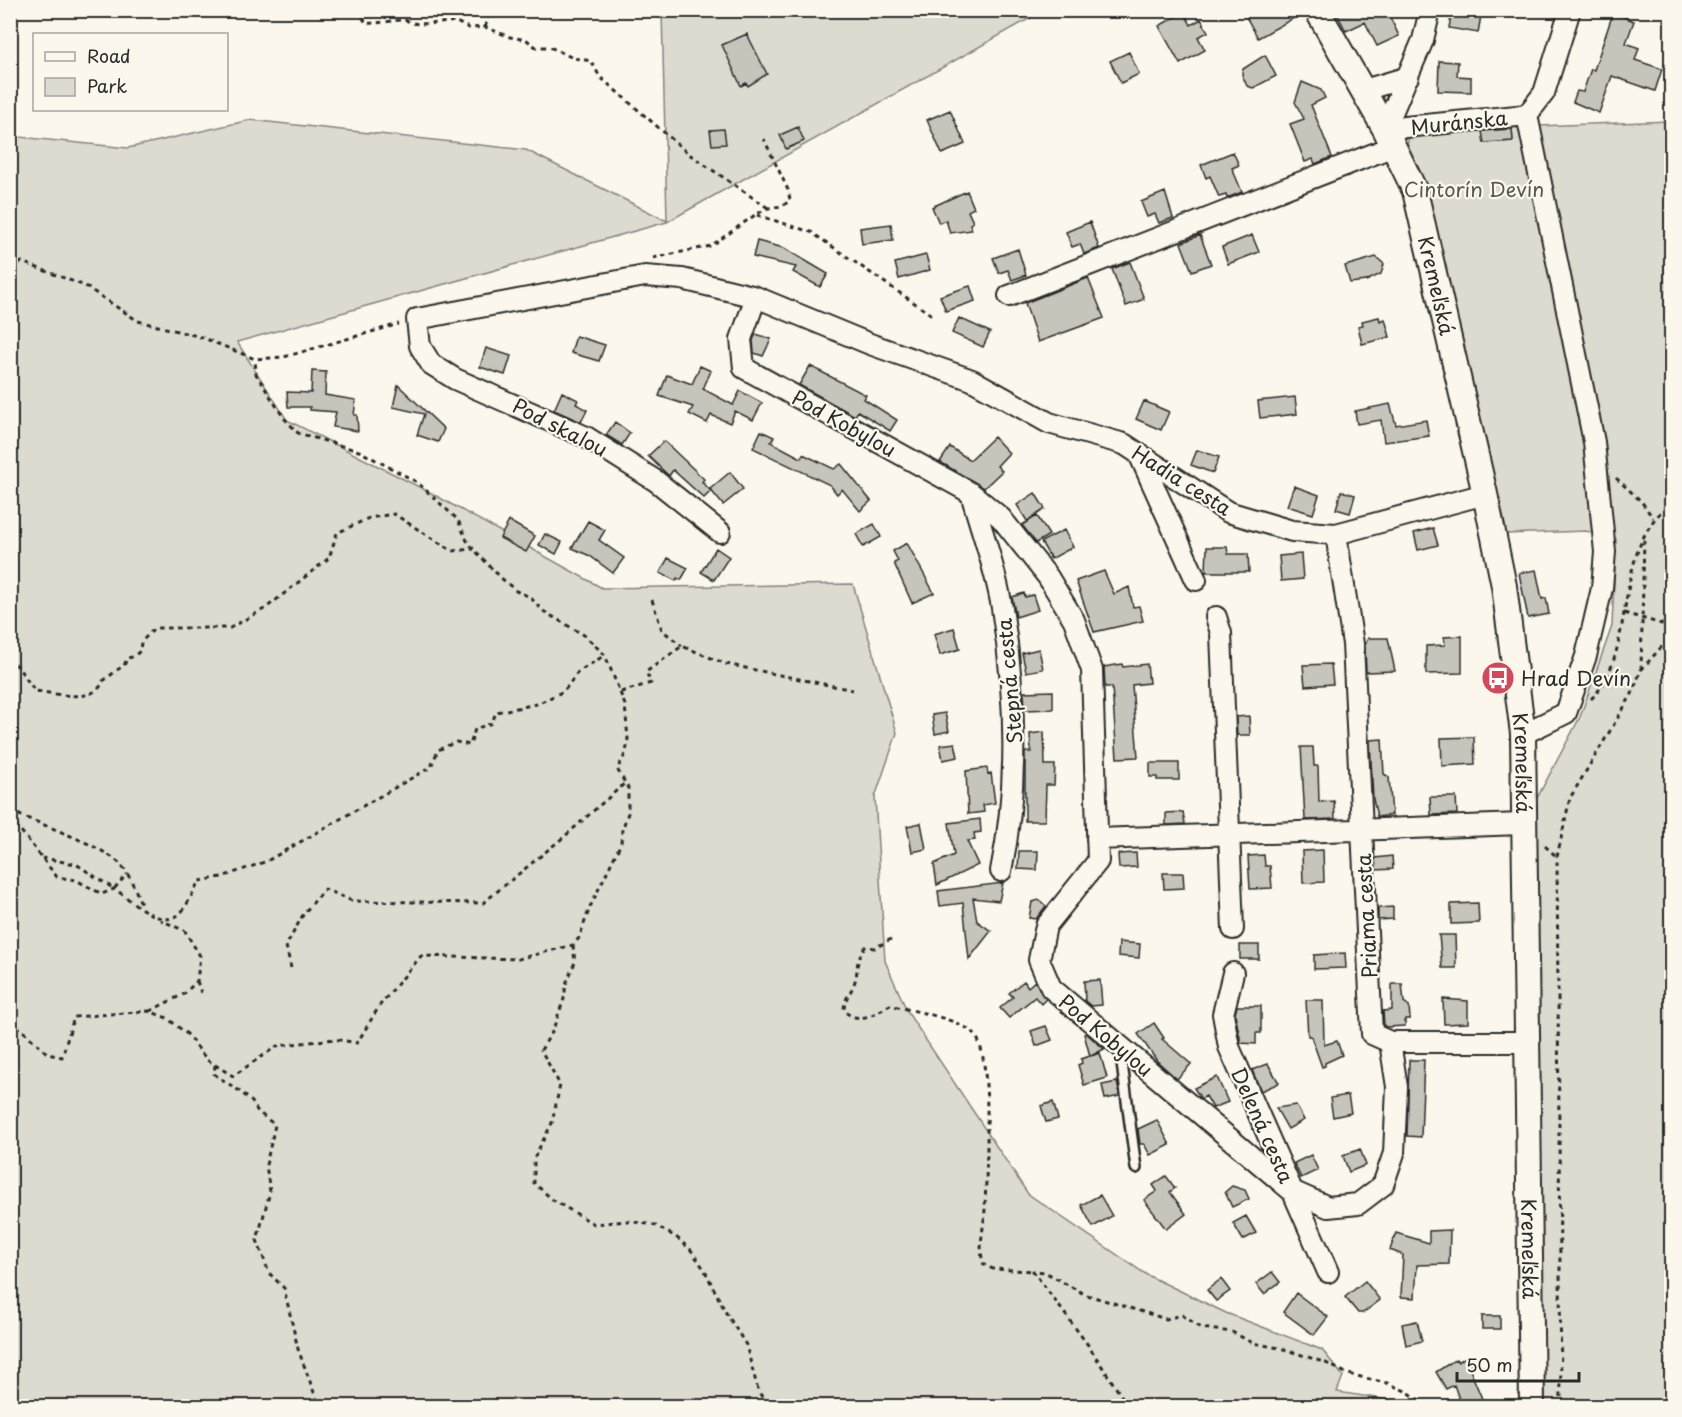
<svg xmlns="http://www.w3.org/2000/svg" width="1682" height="1417" viewBox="0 0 1682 1417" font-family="'Playpen Sans',sans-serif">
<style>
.green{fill:#dddad0;stroke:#84827e;stroke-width:1.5}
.building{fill:#c7c4bc;stroke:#2b2b2b;stroke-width:1.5}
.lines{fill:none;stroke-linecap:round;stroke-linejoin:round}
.service-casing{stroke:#2b2b2b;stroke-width:14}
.minor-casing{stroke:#2b2b2b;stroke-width:24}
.tertiary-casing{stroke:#2b2b2b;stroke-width:28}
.path{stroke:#2b2b2b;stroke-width:3;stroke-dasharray:4.5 4.5;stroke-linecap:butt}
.service{stroke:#fbf7ec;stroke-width:9}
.minor{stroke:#fbf7ec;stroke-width:20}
.tertiary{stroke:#fbf7ec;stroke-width:24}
.labels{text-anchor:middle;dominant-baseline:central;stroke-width:4.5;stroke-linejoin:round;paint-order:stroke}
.street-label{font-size:20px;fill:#2b2b2b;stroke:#fbf7ec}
.park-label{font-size:20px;fill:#585754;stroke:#fbf7ec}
.poi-label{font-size:20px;fill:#2b2b2b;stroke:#fbf7ec;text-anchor:start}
</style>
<rect width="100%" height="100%" fill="#fbf7ec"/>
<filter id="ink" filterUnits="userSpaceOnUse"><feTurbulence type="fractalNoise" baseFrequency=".0167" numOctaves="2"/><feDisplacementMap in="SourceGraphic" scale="12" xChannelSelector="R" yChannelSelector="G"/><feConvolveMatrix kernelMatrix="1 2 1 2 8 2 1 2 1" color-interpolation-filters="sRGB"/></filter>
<g filter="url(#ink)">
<path class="green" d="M662,11H1043L667,222L237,342L287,420L431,493L602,588L853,584L897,733L875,797L885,961L908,1013L1028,1194L1147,1275L1226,1313L1322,1350L1343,1376L1337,1392L1403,1402L1407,1406H11L10,136L128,148L250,120L526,150L667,221Z
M1671,121V1406H1545L1535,802L1580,717L1612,626L1616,539L1586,531L1505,534L1426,192L1407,145L1410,133L1482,129L1484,143L1513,141L1512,127Z"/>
<path class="building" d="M1253,10H1303V13L1258,38L1245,15Z
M1335,10H1388L1379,15L1380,17L1388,13L1399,36L1377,46L1365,22L1346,31Z
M1452,10H1482L1478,33L1449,28Z
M1184,12L1191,25L1201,19L1208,32L1198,37L1205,50L1180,64L1159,26Z
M1613,13L1634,21L1626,43L1639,48L1635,60L1662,69L1655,91L1612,76L1599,113L1573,102L1577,91L1583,92L1591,69L1594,70Z
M747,34L767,74L748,86L746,83L741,86L722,45Z
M1129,52L1139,74L1121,83L1110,61Z
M1265,55L1276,76L1253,88L1247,86L1242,75L1243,69Z
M1439,61L1458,62L1457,76L1471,77V92L1438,91Z
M1302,82L1321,90L1325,98L1311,105L1332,157L1315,164L1313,159L1305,162L1290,124L1304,119L1295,102Z
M950,110L965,144L942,154L927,120Z
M798,127L804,141L786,149L780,135Z
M724,129L726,144L712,145L710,130Z
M1512,129L1513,141L1484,143L1482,131Z
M1233,152L1239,165L1232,168L1242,192L1227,198L1226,195L1219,197L1210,176L1206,178L1201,165Z
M967,191L974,208L968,211L973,222L970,224L972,230L950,233L946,220L939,223L932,207Z
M1165,192L1173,218L1159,223L1155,214L1147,217L1141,202Z
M1090,222L1099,248L1084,254L1080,244L1072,247L1066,232Z
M891,224L893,240L862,244L860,228Z
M1200,235L1211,264L1192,271L1181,243Z
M1252,235L1259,252L1228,264L1222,247Z
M757,241L784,248L828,274L820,287L793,272L796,267L753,257Z
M1018,249L1026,275L1012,280L1008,270L999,273L993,258Z
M926,255L930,270L899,279L895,263Z
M1376,257L1384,264L1381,274L1366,281L1350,283L1345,266Z
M1130,262L1144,299L1126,306L1112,269Z
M1088,278L1104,318L1038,342L1025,303Z
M970,286L975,301L946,311L940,296Z
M1379,317L1380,321L1385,319L1390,337L1362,344L1358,326L1363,325L1362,321Z
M959,318L990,332L983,347L952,333Z
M756,334L771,339L763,356L754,353L753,340Z
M576,336L605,345L599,361L571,353Z
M486,348L511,356L505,375L480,367Z
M700,366L711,371L703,389L733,405L740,391L762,403L753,420L735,411L730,423L711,415L707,423L689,414L693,407L659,396L667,375L692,384Z
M810,366L866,395L864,399L897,420L890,431L858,411L855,416L799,385Z
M312,371L326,372L325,395L356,400L354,415H357L358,431L333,427L336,412L310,410V407H288L287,392L311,393Z
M398,385L444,429L438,442L417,435L424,414L393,407Z
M562,392L578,400L576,404L587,410L581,422L554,410Z
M1295,397L1297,414L1260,418L1258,401Z
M1144,401L1169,412L1161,430L1136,419Z
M1390,404L1396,425L1426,420L1429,436L1384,442L1381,420L1357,424L1355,411Z
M615,422L630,433L622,445L606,435Z
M761,431L774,437L771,442L801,458L803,454L834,469L841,464L871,501L860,511L842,489L837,494L830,485L753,448Z
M994,437L1009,453L997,466L1002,471L984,488L940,462L950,447L970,460Z
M664,441L704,479L702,482L711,491L704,498L673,470L669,476L648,456Z
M1197,450L1219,457L1213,473L1191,465Z
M730,472L743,489L723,505L710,489Z
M1294,486L1319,495L1313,514L1287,506Z
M1341,491L1355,495L1350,513L1336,509Z
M1035,493L1045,509L1027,521L1017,505Z
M1037,516L1049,535L1036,543L1022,525Z
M509,521L535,536L526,552L500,538Z
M588,521L605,530L599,540L624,558L613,573L590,556L572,548Z
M874,524L881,537L863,547L856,534Z
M1433,528L1438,545L1418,550L1414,533Z
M1064,530L1073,547L1051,559L1041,542Z
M545,534L562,542L556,554L539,545Z
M907,543L934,593L912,603L894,563L898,561L893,551Z
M1207,547H1227L1228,554H1248L1249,572H1206Z
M716,548L729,557L714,580L701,572Z
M1301,554L1303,579L1281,581L1279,556Z
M668,558L688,568L681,580L677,578L676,581L660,573Z
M1536,570L1542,599L1546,598L1549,614L1528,618L1519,573Z
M1104,571L1114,594L1129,587L1133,607L1139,606L1143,621L1094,632L1076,581Z
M1024,593L1025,597L1033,595L1038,610L1016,617L1012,597Z
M954,628L960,649L940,655L934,634Z
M1462,636V673L1426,674V646L1445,645L1444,637Z
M1368,638H1388L1395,671L1366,672L1365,645Z
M1039,649L1043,669L1026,672L1022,653Z
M1122,664L1123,667L1147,664L1149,683L1132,685L1138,757L1117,758L1112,687H1105L1104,667Z
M1331,664L1333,684L1305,686L1303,665Z
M1053,691V709L1025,710L1024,692Z
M945,713L949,731L935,734L932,715Z
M1249,716L1250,735H1237L1236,717Z
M1044,732L1045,765H1055L1054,785H1046L1045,821H1025V752H1031L1030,734Z
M1474,737L1475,764L1442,766L1441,738Z
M1382,739L1384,774L1389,777L1392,815L1377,817L1373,799L1370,740Z
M955,743L958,757L943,760L940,745Z
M1301,747H1313L1314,766H1318L1319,802L1334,801L1335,819L1305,820Z
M1150,763H1179V780H1157V777H1150Z
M987,768L988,774L991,773L995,803L983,805L984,812L968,814L966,771Z
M1430,797H1456L1457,814L1431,815Z
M1183,812L1185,824L1166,825V813Z
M980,819L981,832L974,833L975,840L967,841L978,865L937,885L934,864L954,855L949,823Z
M921,823L926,849L912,852L907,826Z
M1323,850L1324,882L1303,883L1302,851Z
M1019,851H1038L1037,870L1018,869Z
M1136,853L1137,867L1119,868L1118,854Z
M1264,855L1265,866H1270L1272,888L1250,889L1248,856Z
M1392,856L1393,869L1376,870L1375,858Z
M1163,873H1183L1184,888L1164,889Z
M1003,883L999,901L973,898L977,921L991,931L969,959L963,903L940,906L938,891Z
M1039,900L1046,906L1036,919L1029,918L1032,902Z
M1478,903L1479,923L1451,924V904Z
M1393,907V919L1378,920V908Z
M1439,935H1455L1456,968H1442Z
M1119,942L1140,944L1139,958L1118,956Z
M1240,945H1259V959H1240Z
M1345,953L1346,968L1314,969V955Z
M1100,980L1102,1005L1091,1006L1085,1001L1084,981Z
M1024,981L1028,987L1035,981L1046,999L1041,1004L1035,997L1009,1018L1000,1008L1013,997L1009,993Z
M1392,984H1402L1404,1002L1409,1006L1410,1019H1405V1026L1386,1027L1384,1026L1383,1011L1392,1010Z
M1443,999L1468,1001V1023L1444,1024Z
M1306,1000H1323L1324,1045L1337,1041L1342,1055L1325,1063V1066L1322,1067L1311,1036H1308Z
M1237,1006H1261V1033H1256V1044L1241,1043L1235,1014Z
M1154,1023L1164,1038L1162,1039L1191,1064L1177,1079L1157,1061L1138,1034Z
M1046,1026L1052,1040L1036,1046L1031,1031Z
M1086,1033L1104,1049L1091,1056L1100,1053L1107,1078L1084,1085L1078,1065L1082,1063L1081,1059L1090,1056L1084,1034Z
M1409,1060H1424L1421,1137L1407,1136Z
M1268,1064L1279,1083L1261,1091L1252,1070Z
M1217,1077L1228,1102L1213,1108L1206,1096L1201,1099L1194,1088Z
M1117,1082L1120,1096L1105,1099L1102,1085Z
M1348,1095L1351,1113L1333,1117L1330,1098Z
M1053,1102L1058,1119L1046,1122L1041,1106Z
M1296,1105L1304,1120L1288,1129L1276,1108Z
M1157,1120L1170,1145L1150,1155L1144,1144H1140L1138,1129Z
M1360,1149L1366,1165L1349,1172L1343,1156Z
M1311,1155L1318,1170L1301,1178L1294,1163Z
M1166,1176L1175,1188L1170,1192L1186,1214L1166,1229L1144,1200L1157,1191L1153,1185Z
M1232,1186L1245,1190L1249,1199L1232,1207L1225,1192Z
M1100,1195L1112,1216L1093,1227L1081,1205Z
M1246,1216L1256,1233L1243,1240L1233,1223Z
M1450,1230L1449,1264L1417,1265L1415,1298L1401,1297L1403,1255L1390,1250L1396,1233L1429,1243V1231Z
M1272,1272L1280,1282L1264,1294L1256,1284Z
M1221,1279L1230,1291L1216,1301L1207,1290Z
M1365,1281L1380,1300L1363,1313H1358L1345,1297Z
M1296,1293L1328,1317L1314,1335L1283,1312Z
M1482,1316H1500V1329H1482Z
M1417,1321L1422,1341L1406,1345L1402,1324Z
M1467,1356L1474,1367L1470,1370L1483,1401L1462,1407L1454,1385L1446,1389L1436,1372L1456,1359L1458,1362Z"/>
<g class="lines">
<defs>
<path id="service" d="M1120,1049L1136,1168"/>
<path id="minor" d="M1430,10L1423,40L1385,129L1527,115L1544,93L1570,10
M1364,90L1408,77
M1009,296L1394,146
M756,297L741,339L744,368L971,493L1001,518L1048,577L1074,620L1092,670L1098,861L1046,926L1039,960L1051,988L1292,1191L1328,1207L1358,1204L1383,1185L1394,1153L1397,1087L1390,1042L1372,1034L1353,644L1336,534
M1139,454L1196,580
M971,493C981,530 996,569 1002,608C1016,696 1019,784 1001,871
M720,532L656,481L586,437L455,379L431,364L420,346L417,319L645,276L682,279L756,297L870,344L972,380L1049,423L1124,444L1228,512L1292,531L1336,534L1485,494
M1216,617L1221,633L1233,929
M1523,734L1566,713L1586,656L1602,588L1605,552L1594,442L1527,115
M1097,839L1522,824
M1233,973L1223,1014L1229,1047L1328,1272
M1390,1042H1528"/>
<g id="tertiary">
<path id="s1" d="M1317,10L1385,129L1415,191L1485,494L1504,586L1523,734L1532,1406"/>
</g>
</defs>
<use href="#service" class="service-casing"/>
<use href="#minor" class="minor-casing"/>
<use href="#tertiary" class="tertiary-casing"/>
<path class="path" d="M358,10L366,23C379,24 391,20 404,20C406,20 410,22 413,23C421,25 446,23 454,21L469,28L485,27L510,37L527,40L536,47H550L573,58L591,61L600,77L689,154L768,208
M704,10V12
M485,27L491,10
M757,215L811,232L932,315
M653,258L711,246L755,215L768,208L783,206L790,200L788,190L764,139
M10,267L22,262L85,286L138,321L201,337L255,359L284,357L399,324
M1616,478L1641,501L1653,518
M652,600L662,630L682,646
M1624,613L1672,627
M10,656L35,691C55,693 95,705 103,681C111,676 115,670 124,666L127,658L133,657L140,651L141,642L155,628H230L266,608L329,558L337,533L369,518L394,514L452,551L474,549
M1641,670L1672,635
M621,692L651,683L646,672L682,646L726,664L853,690
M1591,699C1639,653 1610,546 1672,503
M10,811C37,823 102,845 120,864C131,876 136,892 142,906
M10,817L57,877L76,880L102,894L114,889C132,899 164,935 183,910C189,902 194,890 199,881L222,877L267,861L431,767L438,750L456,742L470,745L475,729L492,723L496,712L537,704L564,691L578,672L605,655
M1545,846L1557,857
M42,858L76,864L114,889L127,874
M891,939L875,948L865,947C853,965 860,968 854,984C850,995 844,998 844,1011C860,1025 874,1014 890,1005C912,1011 960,1018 975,1035C993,1057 986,1174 985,1207C985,1226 977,1247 984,1265L993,1269L1033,1271
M573,945L575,962L566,984L564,999L552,1032L541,1050L560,1085L552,1123L534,1158V1183L553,1200L594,1224L627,1221L654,1225L676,1237L691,1250L704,1269L725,1311L746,1345L758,1390L767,1406
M291,968L286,946L304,913L325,889L352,901L483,903L565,836L625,783
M197,981L201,993
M150,1011L184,994L197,981L200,956L185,931L161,920
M10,1019L48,1054L62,1057L74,1017L149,1011L167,1018L187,1034L207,1060L233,1076L277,1046L334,1039L357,1043L380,1005L421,956L518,959L573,945L579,938L590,907L621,843L622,830L628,813V788L617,769L626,753L628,739L625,705L605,655L584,635L543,611L530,597L516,591L499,576L468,543L458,520L417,482L359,451L298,433L284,418L256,374L255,359
M215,1065L214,1074L241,1092L252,1102L258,1112L275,1125L266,1165L270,1192L257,1240L269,1273L284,1288L298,1349L319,1406
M1066,1406L1065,1401L1090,1406
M1128,1406L1088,1345L1033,1271L1045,1272L1084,1294L1166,1319L1182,1315L1201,1328L1232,1332L1253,1343L1284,1349L1326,1363L1348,1374L1387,1383L1408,1392L1427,1406
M1561,1406L1557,857L1570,798L1632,694L1641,670L1644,538"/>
<use href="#service" class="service"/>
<use href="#minor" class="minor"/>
<use href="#tertiary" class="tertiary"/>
</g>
</g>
<defs>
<symbol id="bus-disc" viewBox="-11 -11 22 22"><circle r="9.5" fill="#d1495b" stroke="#fbf7ec"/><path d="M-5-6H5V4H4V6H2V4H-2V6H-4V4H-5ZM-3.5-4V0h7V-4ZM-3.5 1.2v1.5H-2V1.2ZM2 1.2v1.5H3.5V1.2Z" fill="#fff"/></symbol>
</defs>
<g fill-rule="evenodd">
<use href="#bus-disc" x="1479" y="659" width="38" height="38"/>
</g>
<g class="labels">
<g class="street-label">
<text transform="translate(1459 122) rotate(-6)">Muránska</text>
<text stroke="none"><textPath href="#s1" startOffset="303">Kremeľská</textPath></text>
<text transform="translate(844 423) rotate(29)">Pod Kobylou</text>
<text transform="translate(560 427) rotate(27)">Pod skalou</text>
<text transform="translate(1182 480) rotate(32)">Hadia cesta</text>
<text transform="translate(1009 681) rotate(-95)">Stepná cesta</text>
<text stroke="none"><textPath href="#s1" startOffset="789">Kremeľská</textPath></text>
<text transform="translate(1366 916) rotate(-93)">Priama cesta</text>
<text transform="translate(1106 1035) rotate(40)">Pod Kobylou</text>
<text transform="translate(1263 1125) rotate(66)">Delená cesta</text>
<text stroke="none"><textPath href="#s1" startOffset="1275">Kremeľská</textPath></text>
</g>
<g class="park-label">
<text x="1474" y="189">Cintorín Devín</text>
</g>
<g class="poi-label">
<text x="1521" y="678">Hrad Devín</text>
</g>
</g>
<rect width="1682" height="1417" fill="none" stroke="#fbf7ec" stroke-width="36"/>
<rect x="18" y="18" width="1646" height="1381" fill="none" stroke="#2b2b2b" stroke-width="2" filter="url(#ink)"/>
<rect x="33" y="33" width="195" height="78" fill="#fbf7ec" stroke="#a8a59f" stroke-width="1.5"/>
<rect x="45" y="52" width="30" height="9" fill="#fbf7ec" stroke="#a8a59f" stroke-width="1.5"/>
<text x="87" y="63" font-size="18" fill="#2b2b2b">Road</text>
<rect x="45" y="78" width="30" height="18" fill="#dddad0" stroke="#a8a59f" stroke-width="1.5"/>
<text x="87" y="93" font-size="18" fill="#2b2b2b">Park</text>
<path d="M1457 1372v9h122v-9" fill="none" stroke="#2b2b2b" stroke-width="3"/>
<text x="1466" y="1372" font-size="18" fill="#2b2b2b" stroke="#fbf7ec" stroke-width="4.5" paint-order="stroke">50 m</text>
</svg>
